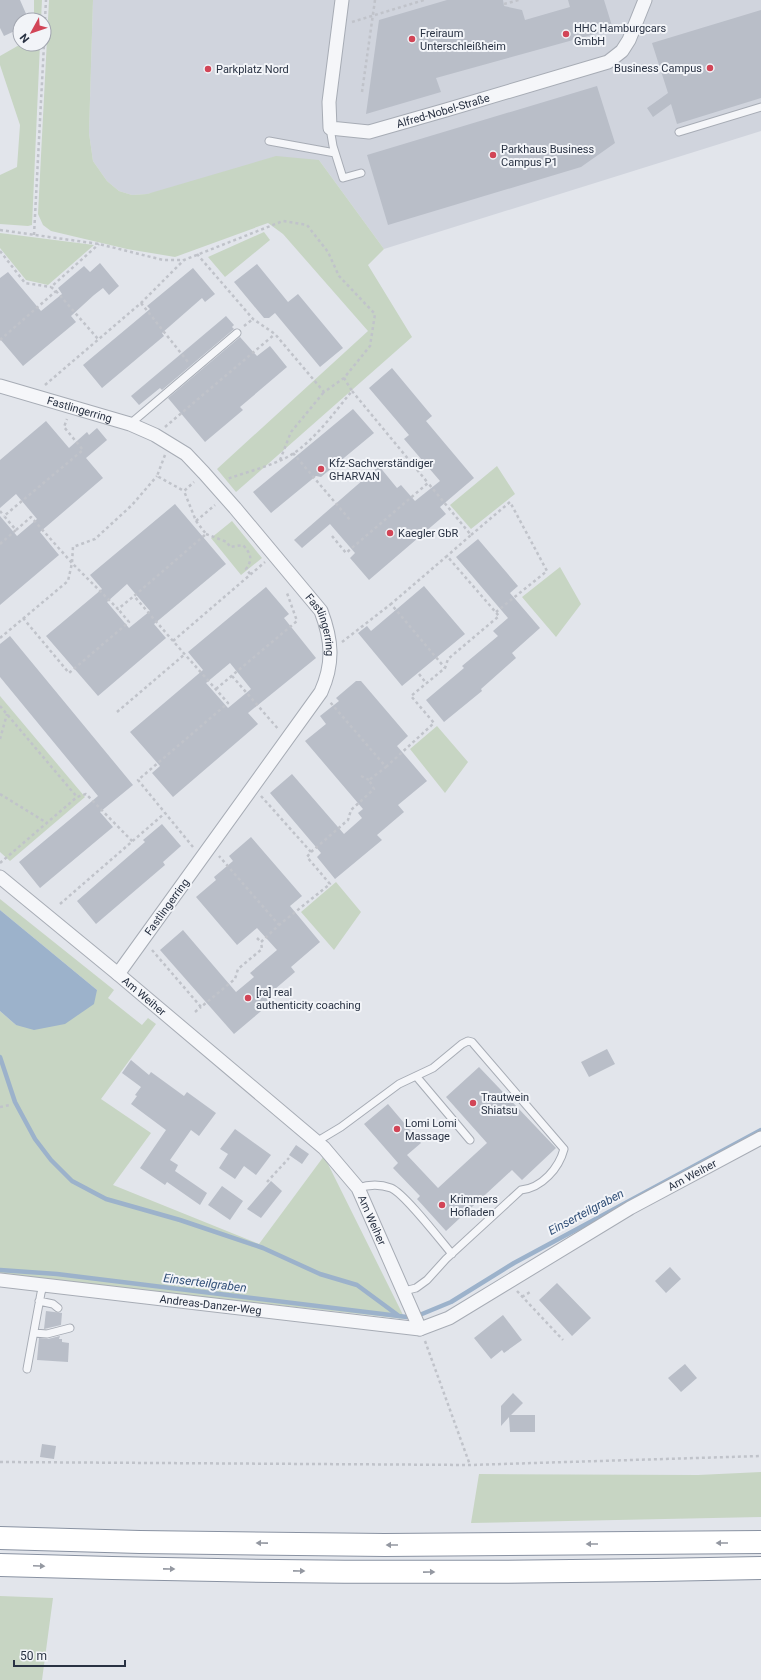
<svg xmlns="http://www.w3.org/2000/svg" width="761" height="1680" viewBox="0 0 761 1680" font-family="Roboto,sans-serif">
<style>
.built{fill:#d0d4dd}
.green{fill:#c7d5c3}
.water{fill:#9cb2cb}
.lines{fill:none;stroke-linecap:round;stroke-linejoin:round}
.stream{stroke:#9cb2cb;stroke-width:4.5}
.building{fill:#b9bec8;fill-rule:evenodd}
.service-casing{stroke:#a7acb5;stroke-width:9}
.minor-casing{stroke:#a7acb5;stroke-width:15}
.motorway-casing{stroke:#8992a2;stroke-width:24}
.path{stroke:#c0c3ca;stroke-width:2.5;stroke-dasharray:3 3;stroke-linecap:butt}
.service{stroke:#f5f6f9;stroke-width:7}
.minor{stroke:#f5f6f9;stroke-width:13}
.motorway{stroke:#fff;stroke-width:22}
.oneway{fill:#9498a1}
.poi-dot{fill:#d24557;stroke:#f2f4f8;stroke-width:1.5}
.labels{text-anchor:middle;dominant-baseline:central;stroke-width:4;stroke-linejoin:round;paint-order:stroke}
.poi-label{font-size:11px;fill:#293243;stroke:#f2f4f8;text-anchor:start}
.street-label{font-size:11px;fill:#293243;stroke:#f2f4f8}
.water-label{font-size:12px;font-style:italic;fill:#325078;stroke:#f2f4f8}
</style>
<rect width="100%" height="100%" fill="#e2e5eb"/>
<path class="built" d="M93,0H761V131L384,249L319,160L147,194L132,195L119,191L107,181L93,161L89,133Z"/>
<path class="green" d="M34,0H42L41,20H34Z
M49,0H93L89,133L93,161L107,181L119,191L132,195L147,194L276,156L319,160L384,249L368,265L412,337L236,492L217,469L368,331L283,234L268,223L175,257L127,249L51,231L43,225L38,214Z
M21,44H40L32,225L28,226L0,224V175L17,167L20,125L0,65V56Z
M264,232L270,240L225,277L208,257Z
M0,233L94,245L48,285L26,280L0,248Z
M497,466L515,494L471,529L450,505Z
M232,521L262,558L241,575L211,538Z
M560,567L581,604L556,637L522,597Z
M0,696L85,797L10,861L0,852Z
M437,726L468,762L445,793L410,749Z
M336,882L361,912L334,950L301,912Z
M0,899L114,990L108,998L142,1025L148,1018L156,1024L101,1099L151,1133L113,1185L259,1244L324,1156L405,1319L0,1275V1011L16,1025L97,990L0,910Z
M761,1472V1517L471,1523L479,1474L698,1475Z
M0,1596L53,1598L42,1680H0Z"/>
<path class="water" d="M0,910L97,990L94,1004L65,1024L34,1030L16,1025L0,1011Z"/>
<g class="lines">
<path class="stream" d="M0,1057L15,1102L35,1139L51,1160L72,1181L106,1199L180,1220L263,1248L320,1274L357,1285L399,1316
M0,1270L57,1274L407,1317
M422,1314L451,1302L514,1263L761,1130"/>
</g>
<path class="building" d="M0,0H20L27,16L16,21L19,29L4,36L0,28Z
M447,0H503L504,6L522,10L525,20L570,7L568,0H604L613,29L436,78L441,92L366,114L379,20Z
M761,10V98L677,124L671,104L653,117L647,108L668,93L652,43Z
M597,86L615,143L581,167L388,225L367,155Z
M100,263L119,286L109,295L103,288L94,295L71,316L76,322L23,366L0,339V278L8,272L41,311L62,294L58,288L84,266L90,272Z
M257,264L288,302L298,294L343,348L320,367L275,313L269,318H264L234,282Z
M193,268L215,294L205,302L202,298L162,333L164,336L102,388L83,365L150,309L147,306Z
M226,316L234,325L232,327L234,329L162,390L160,388L139,405L131,396Z
M240,337L257,356L270,346L287,367L240,407L243,410L205,442L168,398Z
M392,368L432,416L426,421L474,478L440,507L446,514L369,580L350,558L355,553L330,524L302,548L294,540L379,466L397,488L401,485L415,501L440,481L404,439L409,435L369,388Z
M353,409L374,433L321,477L316,476L271,513L253,492Z
M46,421L69,448L87,432L89,435L97,428L107,440L86,458L103,478L40,532L59,555L0,605V516L17,536L37,519L16,494L0,508V460Z
M175,504L226,564L154,624L166,638L98,696L46,636L102,589L90,575ZM127,584L150,611L129,628L107,602Z
M478,539L518,586L510,593L540,628L512,653L516,658L481,689L482,691L444,722L426,700L464,668L462,666L498,636L493,631L508,618L456,557Z
M424,586L465,634L402,686L358,633L367,626L371,631Z
M266,587L289,614L284,618L316,658L248,713L258,724L173,797L152,773L160,766L130,732L203,670L188,652ZM230,663L251,689L228,708L206,683Z
M10,636L133,785L100,812L113,827L40,888L19,862L98,796L0,677V644Z
M356,681H361L408,736L397,746L427,781L398,805L404,812L377,835L382,840L335,879L317,857L321,853L270,793L292,774L344,834L362,818L358,813L363,809L305,741L326,724L320,716L339,701L336,698Z
M162,824L181,846L163,862L165,865L96,924L77,901L145,842L143,840Z
M251,837L302,896L290,906L320,942L291,967L295,972L268,995L273,1001L234,1034L160,950L183,930L236,992L254,977L250,973L277,950L257,928L237,945L196,897L216,880L214,877L233,861L229,856Z
M607,1049L615,1064L589,1077L581,1062Z
M131,1060L149,1075L151,1072L184,1096L187,1092L216,1113L199,1136L191,1130L170,1160L178,1165L175,1171L207,1193L200,1205L167,1182L165,1185L140,1168L166,1130L131,1104L137,1096L135,1095L141,1087L122,1073Z
M479,1067L556,1148L522,1180L512,1170L446,1231L417,1199L420,1196L393,1168L398,1163L364,1124L388,1104L421,1143L407,1155L438,1188L487,1143L446,1097Z
M235,1129L271,1155L256,1175L244,1166L235,1179L219,1168L228,1154L220,1149Z
M296,1145L309,1154L302,1164L289,1155Z
M271,1181L282,1191L261,1218L247,1209Z
M222,1186L243,1201L230,1220L208,1205Z
M670,1267L681,1279L666,1293L655,1281Z
M557,1283L591,1318L572,1336L539,1300Z
M46,1311L62,1313L61,1325L44,1329Z
M503,1315L522,1340L504,1353L502,1350L491,1359L474,1338Z
M60,1336L59,1339H62V1342L69,1343L68,1362L37,1360L39,1338L48,1339Z
M685,1364L697,1378L681,1392L668,1378Z
M513,1393L523,1403L511,1415H535V1432H510L509,1417L501,1426V1406Z
M42,1444L56,1446L54,1459L40,1457Z"/>
<g class="lines">
<defs>
<path id="service" d="M330,128L333,146L343,178L361,173
M679,132L761,107
M269,141L335,153
M130,424L237,333
M416,1076L470,1140
M316,1142L341,1127L399,1084L433,1068L462,1044L468,1041L472,1042L564,1149C559,1168 542,1188 521,1190L446,1259L427,1280L416,1288L404,1291
M358,1188C370,1184 380,1184 391,1188C404,1193 441,1241 452,1254
M39,1301L53,1304L58,1308
M34,1333L47,1334L70,1328
M27,1369L41,1293L44,1284"/>
<g id="minor">
<path id="s1" d="M342,0L329,102L330,128L369,132L446,110L608,62L622,51L629,40L645,0"/>
<path id="s2" d="M0,386L130,424L155,435L186,454L204,473L235,508L321,611C332,640 334,663 321,692L118,974"/>
<path id="s3" d="M0,877L118,974L324,1148L358,1188L420,1329"/>
<path id="s4" d="M0,1280L420,1329L449,1318L630,1208L761,1138"/>
</g>
<path id="motorway" d="M0,1538L140,1542L385,1545L761,1542
M0,1565C254,1573 507,1574 761,1568"/>
</defs>
<use href="#service" class="service-casing"/>
<use href="#minor" class="minor-casing"/>
<use href="#motorway" class="motorway-casing"/>
<path class="path" d="M504,4L519,0
M352,22L424,0
M44,38L46,0
M362,92L375,0
M0,230L99,244L163,260H183
M34,235L44,44
M0,251L25,283L51,287
M197,254L253,319L275,334L324,392L344,378
M56,291L98,339
M141,303L188,362
M244,326L253,319
M0,340L56,291L51,287L99,244
M45,385L141,303L184,260L283,221L307,225L328,252L339,276L375,314L370,346L344,378L352,391C332,415 309,449 279,461C263,468 244,473 227,479
M352,391L428,483
M165,427L275,334
M293,453L350,520
M165,455L157,476L184,491
M280,460L291,432L324,392
M0,511L4,516
M196,521L215,505
M16,530L31,517L72,563L118,609L134,596
M206,534L227,542L230,547L243,545C251,554 253,559 246,569L251,575
M471,535L510,502L547,571L496,612
M332,536L346,553L428,483L471,535L447,556
M0,544L16,530L4,516L83,450L64,427L67,419
M23,618L69,673L129,622L118,609
M0,638L68,581L72,563L73,547L95,539L132,505L157,476
M173,641L134,596L206,534L196,521L184,491L194,482
M342,642L391,604
M419,674L426,683
M232,676L279,730
M216,689L297,621L287,593
M0,706L77,797
M117,712L185,654
M0,739L7,714
M386,767L434,723L411,696L445,668L448,659L499,616L447,556L391,604L445,668
M361,776L369,780
M0,794L47,823
M261,796L311,852L307,857L330,884L279,925
M193,847L138,780L228,703L173,641L265,562
M311,852L348,820L351,810L374,789L369,780L386,767L330,702
M0,863L77,797L86,794L133,842
M60,904L165,813
M257,938L261,942
M152,950L201,1007L235,979L238,969L262,949L261,942L279,925L219,856
M195,1012L201,1007
M0,1107L10,1105
M267,1182L289,1158
M517,1291L563,1340
M522,1297L530,1292
M425,1341L470,1465
M0,1462L470,1465L761,1456"/>
<use href="#service" class="service"/>
<use href="#minor" class="minor"/>
<use href="#motorway" class="motorway"/>
</g>
<defs><path id="oneway-solid" d="M-6-.8H1V-3.2L6.5 0L1 3.2V.8H-6Z"/></defs>
<g class="oneway">
<use href="#oneway-solid" transform="translate(262 1543) rotate(-179)"/>
<use href="#oneway-solid" transform="translate(722 1543) rotate(180)"/>
<use href="#oneway-solid" transform="translate(592 1544) rotate(180)"/>
<use href="#oneway-solid" transform="translate(392 1545) rotate(180)"/>
<use href="#oneway-solid" transform="translate(39 1566) rotate(2)"/>
<use href="#oneway-solid" transform="translate(169 1569) rotate(1)"/>
<use href="#oneway-solid" transform="translate(299 1571) rotate(1)"/>
<use href="#oneway-solid" transform="translate(429 1572) rotate(-1)"/>
</g>
<g class="poi-dot">
<circle cx="566" cy="34" r="4"/>
<circle cx="412" cy="39" r="4"/>
<circle cx="710" cy="68" r="4"/>
<circle cx="208" cy="69" r="4"/>
<circle cx="493" cy="155" r="4"/>
<circle cx="321" cy="469" r="4"/>
<circle cx="390" cy="533" r="4"/>
<circle cx="248" cy="998" r="4"/>
<circle cx="473" cy="1103" r="4"/>
<circle cx="397" cy="1129" r="4"/>
<circle cx="442" cy="1205" r="4"/>
</g>
<g class="labels">
<g class="poi-label">
<text x="574" y="28">HHC Hamburgcars<tspan x="574" dy="13">GmbH</tspan></text>
<text x="420" y="33">Freiraum<tspan x="420" dy="13">Unterschleißheim</tspan></text>
<text x="702" y="68" text-anchor="end">Business Campus</text>
<text x="216" y="69">Parkplatz Nord</text>
<text x="501" y="149">Parkhaus Business<tspan x="501" dy="13">Campus P1</tspan></text>
<text x="329" y="463">Kfz-Sachverständiger<tspan x="329" dy="13">GHARVAN</tspan></text>
<text x="398" y="533">Kaegler GbR</text>
<text x="256" y="992">[ra] real<tspan x="256" dy="13">authenticity coaching</tspan></text>
<text x="481" y="1097">Trautwein<tspan x="481" dy="13">Shiatsu</tspan></text>
<text x="405" y="1123">Lomi Lomi<tspan x="405" dy="13">Massage</tspan></text>
<text x="450" y="1199">Krimmers<tspan x="450" dy="13">Hofladen</tspan></text>
</g>
<g class="street-label">
<text stroke="none"><textPath href="#s1" startOffset="245">Alfred-Nobel-Straße</textPath></text>
<text stroke="none"><textPath href="#s2" startOffset="83">Fastlingerring</textPath></text>
<text stroke="none"><textPath href="#s2" startOffset="419">Fastlingerring</textPath></text>
<text transform="translate(167 907) rotate(-54)">Fastlingerring</text>
<text stroke="none"><textPath href="#s3" startOffset="187">Am Weiher</textPath></text>
<text stroke="none"><textPath href="#s4" startOffset="736">Am Weiher</textPath></text>
<text stroke="none"><textPath href="#s3" startOffset="510">Am Weiher</textPath></text>
<text stroke="none"><textPath href="#s4" startOffset="212">Andreas-Danzer-Weg</textPath></text>
</g>
<g class="water-label">
<text transform="translate(586 1212) rotate(-28)">Einserteilgraben</text>
<text transform="translate(205 1283) rotate(7)">Einserteilgraben</text>
</g>
</g>
<g transform="translate(32 32) rotate(230)"><circle r="19" fill="#f2f4f8" stroke="#a2a6b0"/>
<path d="M0-3L7 15L0 10L-7 15Z" fill="#d24557"/>
<text y="-6" font-size="11" font-weight="bold" text-anchor="middle" fill="#293243">N</text>
</g>
<path d="M14 1660v6h111v-6" fill="none" stroke="#293243" stroke-width="2"/>
<text x="20" y="1660" font-size="12" fill="#293243" stroke="#f2f4f8" stroke-width="3" paint-order="stroke">50 m</text>
</svg>
